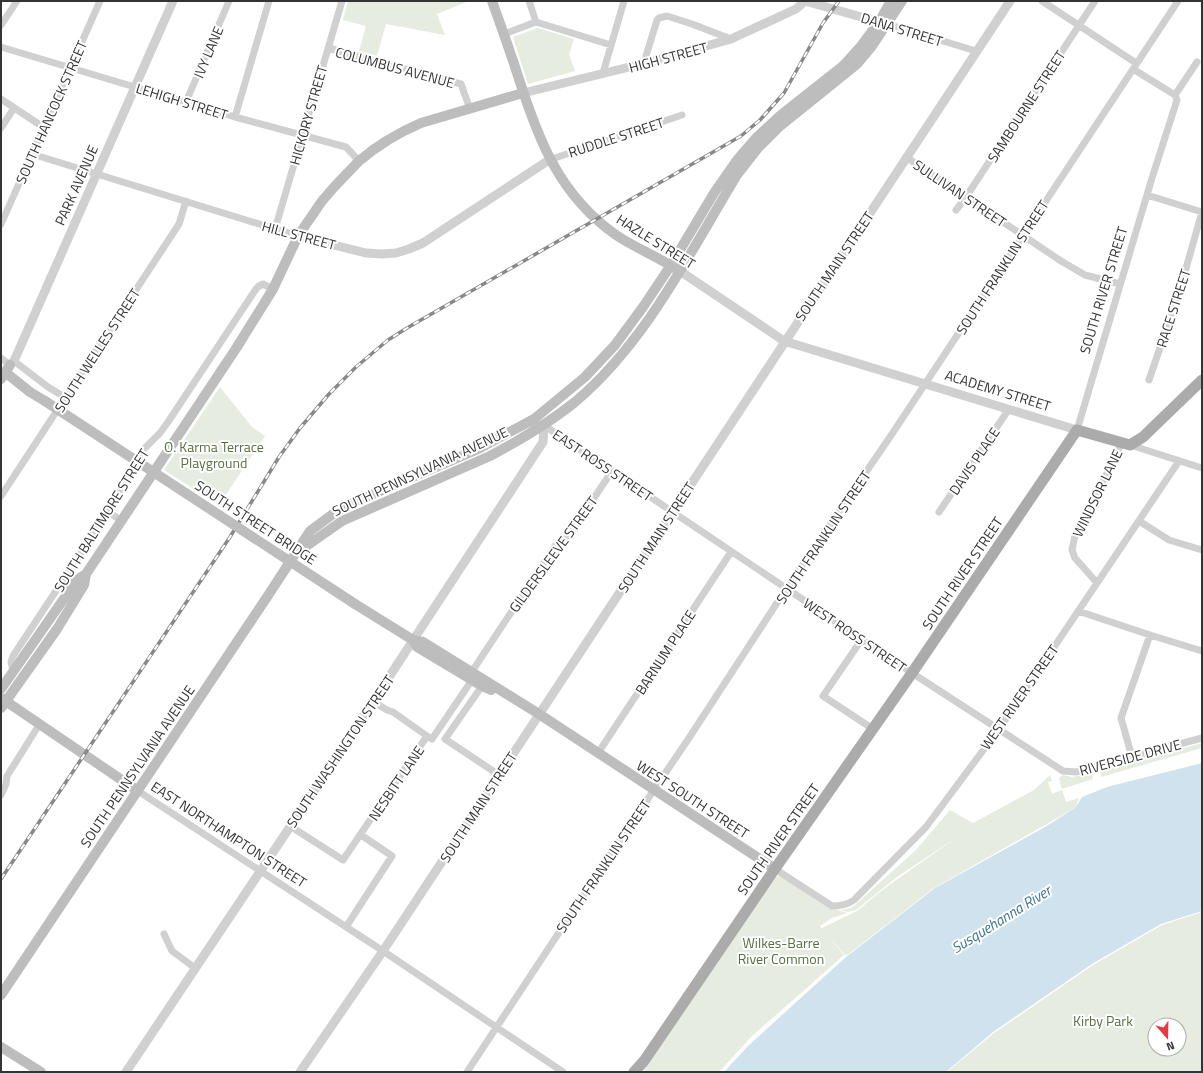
<svg xmlns="http://www.w3.org/2000/svg" width="1203" height="1073" viewBox="0 0 1203 1073" font-family="'Titillium Web',sans-serif">
<style>
.green{fill:#e6ecdf;fill-rule:evenodd}
.water{fill:#cfe2ee}
.lines{fill:none;stroke-linecap:round;stroke-linejoin:round}
.minor{stroke:#d0d0d0;stroke-width:7}
.tertiary{stroke:#d0d0d0;stroke-width:9}
.secondary{stroke:#bdbdbd;stroke-width:10}
.primary{stroke:#ababab;stroke-width:11}
.rail-casing{stroke:#888;stroke-width:3.5}
.rail{stroke:#fff;stroke-width:2;stroke-dasharray:6;stroke-linecap:butt}
.secondary-bridge{stroke:#bdbdbd;stroke-width:10}
.labels{text-anchor:middle;dominant-baseline:central;stroke-width:4;stroke-linejoin:round;paint-order:stroke}
.street-label{font-size:14px;fill:#333;stroke:#fff}
.park-label{font-size:14px;fill:#56703f;stroke:#fff}
.water-label{font-size:15px;font-style:italic;fill:#3f7597;stroke:#fff}
</style>
<rect width="100%" height="100%" fill="#fff"/>
<path class="green" d="M348,1H469L437,14L445,35L386,24L377,56L359,51L366,26L343,20Z
M538,28L574,39L569,54L575,71L528,84L513,37Z
M220,387L252,427L265,436L219,505L164,470Z
M1202,743V748L1101,777L1100,771Z
M1092,774L1093,779L1062,789L1059,778L1063,775L1072,777Z
M1050,775L1052,781L1048,782L1052,793L1051,794L1062,790L1066,802L1079,798L1075,808L934,888L846,956L823,930L822,928L857,911L885,888L957,837L897,877L856,910L848,912L840,910L851,908L856,904L916,850L950,810L973,823L1034,790Z
M781,876L824,905L847,913L832,918L820,926L844,955L751,1037L719,1072H643L716,962L776,877Z
M1202,912V1072H947L994,1033L1093,965L1162,925ZM1155,1025H1179V1049H1155Z"/>
<path class="water" d="M1202,763V911L1161,924L1092,964L993,1032L946,1072H724L749,1045L846,957L935,888L1045,827L1075,808L1082,797L1107,787Z"/>
<g class="lines">
<path class="minor" d="M529,1L536,22
M1042,1L1136,63
M887,24L976,51
M1,25L17,1
M504,34L536,22L611,45
M1,47L235,117L346,147L359,161
M328,48L461,84L470,109
M646,63V56L657,20L659,18L667,16L692,24L731,39
M603,73L624,1
M1175,95L1197,62
M1,99L43,127
M186,102L229,1
M235,117L269,1
M1,128L14,108
M32,154L298,236
M906,157L1061,261L1085,275L1120,284
M549,160L682,115
M1147,195L1202,212
M956,210L966,197L1095,1
M1,224L100,1
M275,229L342,1
M1,358L10,365
M14,361L48,387L66,398
M1149,380L1181,286L1202,212
M542,424L912,673L1063,771L1076,772L1202,738
M1077,430L1152,178L1177,100L1175,95L1133,69
M1130,445L1202,468
M1,496L179,224L186,201
M108,512L122,521
M939,512L1009,409
M1139,521L1169,540L1202,550
M1097,583L1075,558L1072,550L1075,536L1093,502L1122,442
M1078,611L1150,635L1202,651
M862,639L823,696L873,729
M13,671L11,662L13,656L108,512L142,451L160,433L168,422L256,289L259,286L263,284L273,289
M469,676L555,546L568,537L612,471
M482,686L445,739L499,775
M374,702L387,710L393,712L427,736
M598,753L731,552
M1132,757L1121,718L1150,635
M138,791L383,951L563,1072
M1,795L6,784L7,776L39,725
M290,826L343,860L427,736L432,739L474,677
M775,869L832,906C841,906 847,905 854,900L926,827L999,729L1179,461
M346,927L392,856L361,835
M164,934L172,951L195,968
M467,1072L616,846L689,738L786,589L892,434L1178,1"/>
<path class="tertiary" d="M805,1L886,24
M523,93L646,63L731,39L796,9L805,1
M298,236L366,253L382,254L396,253L409,249L423,243L549,160
M680,271L784,341L1077,430
M10,365L14,361L173,1
M126,1072L334,761L543,442L544,425
M300,1072L383,951L1010,1"/>
<path class="secondary" d="M492,1C501,26 510,51 518,76C538,139 559,195 616,235C635,248 657,256 676,269
M5,372L30,392L45,401
M1,379L10,365
M298,552L342,521L490,456C520,440 549,423 575,402C646,342 689,254 737,175L758,148L780,126L857,64L872,46L902,1
M355,604L413,640L423,642L539,714L775,869
M413,640L417,647L482,686L491,690
M1,689L77,580L86,574L237,347L273,289L298,236L322,201L335,186L359,161L373,150L388,140L404,131L421,123L523,93
M1,698L138,791
M1,708L57,629L84,585L86,574
M1,995L269,594L310,531L337,511L352,503L476,450L534,419L585,377L615,345L643,307L671,265L714,193L737,160L756,138L781,115L843,66L861,46L879,22L891,1
M1,1047L41,1072"/>
<path class="primary" d="M634,1072L644,1061L772,873L912,673L1077,430L1130,445L1143,437L1202,380"/>
<defs>
<path id="rail" d="M1,879L230,537L279,457L300,428L329,394L356,367L388,340L407,328L741,136L760,120L784,93L823,23L839,1"/>
</defs>
<use href="#rail" class="rail-casing"/>
<use href="#rail" class="rail"/>
<path class="secondary-bridge" d="M45,401L355,604"/>
</g>
<g class="labels">
<g class="street-label">
<text transform="translate(902 29) rotate(17)">DANA STREET</text>
<text transform="translate(208 52) rotate(-67)">IVY LANE</text>
<text transform="translate(668 57) rotate(-15)">HIGH STREET</text>
<text transform="translate(395 67) rotate(15)">COLUMBUS AVENUE</text>
<text transform="translate(182 101) rotate(17)">LEHIGH STREET</text>
<text transform="translate(1026 106) rotate(-57)">SAMBOURNE STREET</text>
<text transform="translate(51 112) rotate(-66)">SOUTH HANCOCK STREET</text>
<text transform="translate(308 115) rotate(-74)">HICKORY STREET</text>
<text transform="translate(616 137) rotate(-18)">RUDDLE STREET</text>
<text transform="translate(76 185) rotate(-66)">PARK AVENUE</text>
<text transform="translate(960 193) rotate(34)">SULLIVAN STREET</text>
<text transform="translate(299 235) rotate(15)">HILL STREET</text>
<text transform="translate(656 241) rotate(32)">HAZLE STREET</text>
<text transform="translate(834 266) rotate(-56)">SOUTH MAIN STREET</text>
<text transform="translate(1002 267) rotate(-57)">SOUTH FRANKLIN STREET</text>
<text transform="translate(1103 290) rotate(-73)">SOUTH RIVER STREET</text>
<text transform="translate(1173 308) rotate(-72)">RACE STREET</text>
<text transform="translate(97 350) rotate(-57)">SOUTH WELLES STREET</text>
<text transform="translate(998 390) rotate(17)">ACADEMY STREET</text>
<text transform="translate(974 461) rotate(-56)">DAVIS PLACE</text>
<text transform="translate(603 465) rotate(34)">EAST ROSS STREET</text>
<text transform="translate(420 471) rotate(-25)">SOUTH PENNSYLVANIA AVENUE</text>
<text transform="translate(1097 493) rotate(-64)">WINDSOR LANE</text>
<text transform="translate(101 520) rotate(-58)">SOUTH BALTIMORE STREET</text>
<text transform="translate(256 522) rotate(33)">SOUTH STREET BRIDGE</text>
<text transform="translate(656 537) rotate(-57)">SOUTH MAIN STREET</text>
<text transform="translate(823 537) rotate(-56)">SOUTH FRANKLIN STREET</text>
<text transform="translate(553 554) rotate(-54)">GILDERSLEEVE STREET</text>
<text transform="translate(962 573) rotate(-56)">SOUTH RIVER STREET</text>
<text transform="translate(855 635) rotate(34)">WEST ROSS STREET</text>
<text transform="translate(665 652) rotate(-57)">BARNUM PLACE</text>
<text transform="translate(1019 697) rotate(-55)">WEST RIVER STREET</text>
<text transform="translate(340 751) rotate(-56)">SOUTH WASHINGTON STREET</text>
<text transform="translate(1130 757) rotate(-15)">RIVERSIDE DRIVE</text>
<text transform="translate(137 766) rotate(-56)">SOUTH PENNSYLVANIA AVENUE</text>
<text transform="translate(396 783) rotate(-56)">NESBITT LANE</text>
<text transform="translate(693 799) rotate(33)">WEST SOUTH STREET</text>
<text transform="translate(478 807) rotate(-57)">SOUTH MAIN STREET</text>
<text transform="translate(229 834) rotate(33)">EAST NORTHAMPTON STREET</text>
<text transform="translate(778 839) rotate(-55)">SOUTH RIVER STREET</text>
<text transform="translate(603 866) rotate(-56)">SOUTH FRANKLIN STREET</text>
</g>
<g class="park-label">
<text x="214" y="446">O. Karma Terrace<tspan x="214" dy="16">Playground</tspan></text>
<text x="781" y="942">Wilkes-Barre<tspan x="781" dy="16">River Common</tspan></text>
<text x="1103" y="1020">Kirby Park</text>
</g>
<g class="water-label">
<text transform="translate(1001 919) rotate(-32)">Susquehanna River</text>
</g>
</g>
<rect width="1203" height="1073" fill="none" stroke="#333333" stroke-width="4"/>
<g transform="translate(1167 1037) rotate(160)"><circle r="19" fill="#ffffff" stroke="#adadad"/>
<path d="M0-3L7 15L0 10L-7 15Z" fill="#e63946"/>
<text y="-6" font-size="11" font-weight="bold" text-anchor="middle" fill="#333333">N</text>
</g>
</svg>
